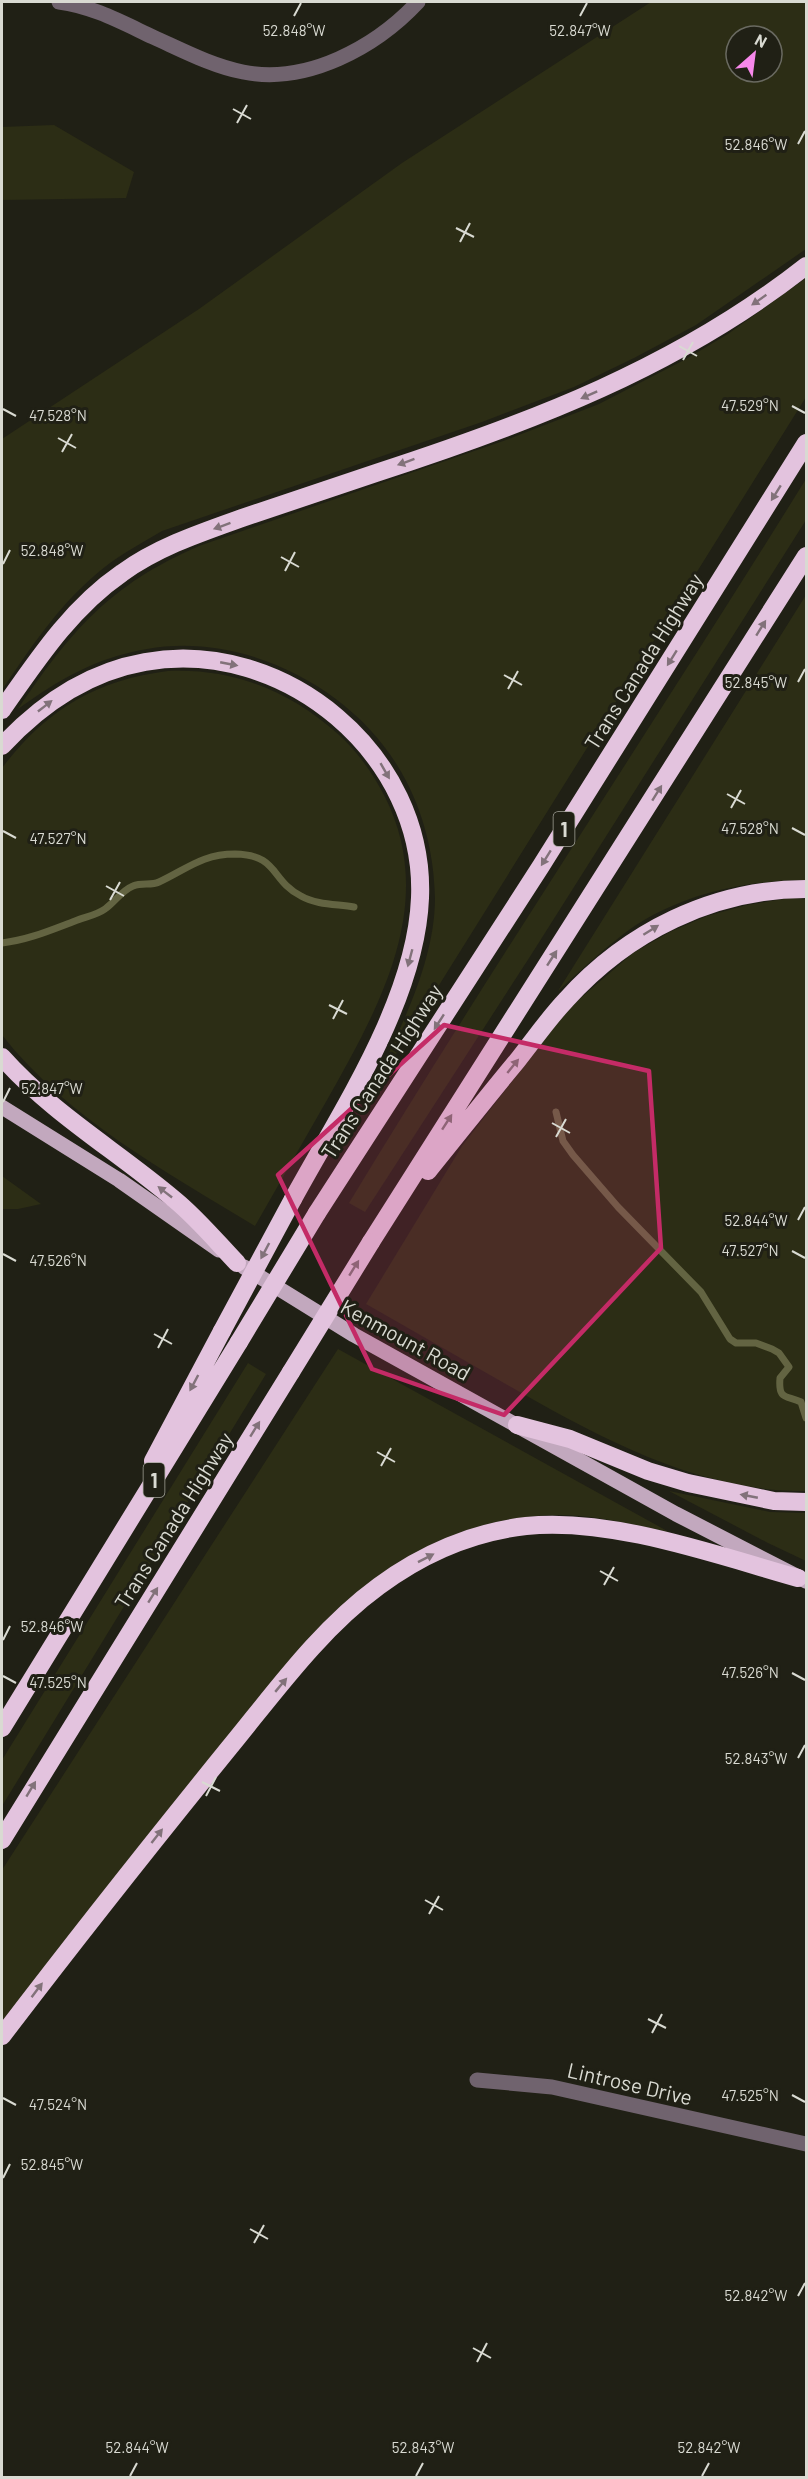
<svg xmlns="http://www.w3.org/2000/svg" width="808" height="2479" viewBox="0 0 808 2479" font-family="Barlow,sans-serif">
<style>
.green{fill:#2c2d15;fill-rule:evenodd}
.lines{fill:none;stroke-linecap:round;stroke-linejoin:round}
.stream{stroke:#636442;stroke-width:7}
.minor{stroke:#70636e;stroke-width:15}
.major{stroke:#c2a8be;stroke-width:15}
.highway{stroke:#e3c3de;stroke-width:18}
.highway-bridge{stroke:#e3c3de;stroke-width:18}
.oneway{fill:#82727a}
.marked{fill:#c42b67;fill-opacity:0.2;stroke:#c42b67;stroke-width:4.5;stroke-linejoin:round}
.ticks{fill:none;stroke:#d9dad2;stroke-width:2}
.labels{text-anchor:middle;dominant-baseline:central;stroke-width:6;stroke-linejoin:round;paint-order:stroke}
.shield{fill:#202015;stroke:#a2a299;stroke-width:1.5}
.shield-label{font-size:20px;font-weight:bold;fill:#d9dad2}
.street-label{font-size:21px;fill:#d9dad2;stroke:#202015}
.ticks-label{font-size:15px;text-anchor:middle;fill:#d9dad2;stroke:#202015;stroke-width:6;stroke-linejoin:round;paint-order:stroke}
</style>
<rect width="100%" height="100%" fill="#202015"/>
<path class="green" d="M651,2H806V249L696,325L634,358L574,387L482,422L162,531C138,545 114,558 94,576C56,609 29,650 2,690V439L199,309L402,163ZM736,36H772V72H736Z
M54,125L134,172L126,198L2,200V127Z
M806,278V397L363,1107C392,1044 435,969 435,898C434,851 422,805 397,765C348,685 241,632 147,649C95,658 60,679 18,709C71,631 109,585 199,546L506,440L599,404L686,359L728,334Z
M806,479V520L531,955L365,1212L349,1203C497,959 656,721 806,479Z
M806,595V880C742,880 672,896 621,936C599,953 579,972 558,991Z
M168,671C233,668 290,691 338,734C357,751 372,772 384,795C439,902 380,1006 327,1100C303,1142 279,1184 255,1226C165,1171 68,1119 2,1035V768C46,710 96,680 168,671Z
M790,898L806,899V1491C694,1492 591,1433 497,1379C453,1354 410,1329 366,1304L462,1146L569,1008L633,953L670,932L707,916L747,905Z
M2,1176L41,1204L18,1209H2Z
M338,1349L669,1532C633,1525 597,1515 560,1515C467,1515 384,1559 321,1626L2,2025V1870Z
M248,1363L266,1374L2,1806V1760Z
M669,1491L770,1512L806,1513V1561L768,1543Z"/>
<g class="lines">
<path class="stream" d="M2,943C28,940 51,930 75,921C85,917 97,915 105,909C115,902 121,891 133,886C142,882 151,886 159,882C187,869 202,854 235,854C279,855 270,880 301,896C317,905 336,904 354,907
M556,1112L563,1141L573,1155L618,1207L701,1292L730,1339L736,1343H756L772,1349L779,1353L789,1367L780,1378C778,1401 787,1395 801,1402L806,1418"/>
<path class="minor" d="M59,2C92,6 123,23 153,37C182,50 212,66 243,72C307,85 376,47 418,2
M477,2080L552,2087L806,2144"/>
<path class="major" d="M2,1107L119,1180L219,1250
M244,1267L354,1335L676,1514L806,1581"/>
<path class="highway" d="M2,710C37,660 71,608 122,573C158,547 200,533 242,518C286,503 331,488 376,473C530,423 678,367 806,266
M2,746C41,704 88,672 145,662C284,637 426,755 420,898C416,1000 341,1111 293,1199
M2,1057C54,1115 116,1150 175,1200C197,1218 217,1242 237,1263
M428,1171C458,1134 487,1097 517,1061C533,1041 548,1019 566,1000C627,932 713,889 806,889
M317,1213L541,866L806,443
M371,1242L806,556
M517,1425L570,1439L648,1471L688,1483L774,1501L806,1502
M153,1461L222,1331
M2,1728L239,1342
M2,1840L291,1372
M2,2036C76,1939 152,1843 229,1748C275,1692 320,1629 379,1586C422,1554 473,1532 526,1526C611,1517 716,1555 798,1578"/>
<path class="highway-bridge" d="M222,1331L293,1199
M239,1342L317,1213
M291,1372L371,1242"/>
</g>
<defs><path id="oneway-solid" d="M-6-.8H1V-3.2L6.5 0L1 3.2V.8H-6Z" transform="scale(1.5)"/></defs>
<g class="oneway">
<use href="#oneway-solid" transform="translate(759 300) rotate(145)"/>
<use href="#oneway-solid" transform="translate(589 395) rotate(156)"/>
<use href="#oneway-solid" transform="translate(406 462) rotate(160)"/>
<use href="#oneway-solid" transform="translate(776 493) rotate(122)"/>
<use href="#oneway-solid" transform="translate(222 526) rotate(160)"/>
<use href="#oneway-solid" transform="translate(761 628) rotate(-58)"/>
<use href="#oneway-solid" transform="translate(672 658) rotate(122)"/>
<use href="#oneway-solid" transform="translate(229 664) rotate(11)"/>
<use href="#oneway-solid" transform="translate(45 706) rotate(-38)"/>
<use href="#oneway-solid" transform="translate(385 771) rotate(60)"/>
<use href="#oneway-solid" transform="translate(657 793) rotate(-58)"/>
<use href="#oneway-solid" transform="translate(546 858) rotate(122)"/>
<use href="#oneway-solid" transform="translate(651 930) rotate(-32)"/>
<use href="#oneway-solid" transform="translate(410 958) rotate(105)"/>
<use href="#oneway-solid" transform="translate(552 958) rotate(-57)"/>
<use href="#oneway-solid" transform="translate(439 1022) rotate(123)"/>
<use href="#oneway-solid" transform="translate(513 1066) rotate(-51)"/>
<use href="#oneway-solid" transform="translate(447 1122) rotate(-57)"/>
<use href="#oneway-solid" transform="translate(165 1192) rotate(-142)"/>
<use href="#oneway-solid" transform="translate(265 1251) rotate(118)"/>
<use href="#oneway-solid" transform="translate(354 1268) rotate(-58)"/>
<use href="#oneway-solid" transform="translate(194 1383) rotate(118)"/>
<use href="#oneway-solid" transform="translate(255 1429) rotate(-58)"/>
<use href="#oneway-solid" transform="translate(749 1496) rotate(-169)"/>
<use href="#oneway-solid" transform="translate(426 1558) rotate(-27)"/>
<use href="#oneway-solid" transform="translate(153 1595) rotate(-58)"/>
<use href="#oneway-solid" transform="translate(281 1685) rotate(-50)"/>
<use href="#oneway-solid" transform="translate(31 1789) rotate(-59)"/>
<use href="#oneway-solid" transform="translate(157 1836) rotate(-52)"/>
<use href="#oneway-solid" transform="translate(37 1990) rotate(-53)"/>
</g>
<path class="marked" d="M444,1025L649,1071L661,1248L504,1415L372,1369L278,1175Z"/>
<path class="ticks" d="M294,16L301,3M580,16L587,3M233,109L251,119M237,123L247,105M798,144L805,131M456,228L474,237M460,242L470,223M679,346L697,356M683,360L693,342M792,406L805,413M3,409L16,416M58,438L76,448M62,452L72,434M281,557L299,567M3,564L10,550M285,571L295,552M504,675L522,685M798,682L805,669M508,689L518,671M727,794L745,804M731,808L741,790M792,828L805,835M3,831L16,838M106,886L124,896M110,900L120,882M329,1005L347,1014M333,1019L343,1000M3,1102L10,1088M552,1123L570,1133M556,1137L566,1119M798,1220L805,1207M792,1251L805,1258M3,1254L16,1261M154,1334L172,1344M158,1348L168,1329M377,1452L395,1462M381,1466L391,1448M600,1571L618,1581M604,1585L614,1567M3,1640L10,1626M792,1673L805,1680M3,1676L16,1683M798,1758L805,1745M202,1782L220,1791M206,1796L216,1777M425,1900L443,1910M429,1914L439,1896M648,2019L666,2028M652,2033L662,2014M792,2095L805,2102M3,2098L16,2105M3,2178L10,2164M250,2229L268,2239M254,2243L264,2225M798,2296L805,2283M473,2348L491,2358M477,2362L487,2343M130,2476L137,2463M416,2476L423,2463M702,2476L709,2463"/>
<g class="labels">
<g class="shield">
<rect x="553.5" y="812" width="21" height="34" rx="4.5"/>
<rect x="143.5" y="1463" width="21" height="34" rx="4.5"/>
</g>
<g class="shield-label">
<text x="564" y="829">1</text>
<text x="154" y="1480">1</text>
</g>
<g class="street-label">
<text transform="translate(643 661) rotate(-58)">Trans Canada Highway</text>
<text transform="translate(381 1071) rotate(-57)">Trans Canada Highway</text>
<text transform="translate(406 1339) rotate(29)">Kenmount Road</text>
<text transform="translate(173 1520) rotate(-58)">Trans Canada Highway</text>
<text transform="translate(630 2083) rotate(13)">Lintrose Drive</text>
</g>
</g>
<g class="ticks-label">
<text x="294" y="36">52.848°W</text>
<text x="580" y="36">52.847°W</text>
<text x="756" y="150">52.846°W</text>
<text x="750" y="411">47.529°N</text>
<text x="58" y="421">47.528°N</text>
<text x="52" y="556">52.848°W</text>
<text x="756" y="688">52.845°W</text>
<text x="750" y="834">47.528°N</text>
<text x="58" y="844">47.527°N</text>
<text x="52" y="1094">52.847°W</text>
<text x="756" y="1226">52.844°W</text>
<text x="750" y="1256">47.527°N</text>
<text x="58" y="1266">47.526°N</text>
<text x="52" y="1632">52.846°W</text>
<text x="750" y="1678">47.526°N</text>
<text x="58" y="1688">47.525°N</text>
<text x="756" y="1764">52.843°W</text>
<text x="750" y="2101">47.525°N</text>
<text x="58" y="2110">47.524°N</text>
<text x="52" y="2170">52.845°W</text>
<text x="756" y="2301">52.842°W</text>
<text x="137" y="2453">52.844°W</text>
<text x="423" y="2453">52.843°W</text>
<text x="709" y="2453">52.842°W</text>
</g>
<rect width="808" height="2479" fill="none" stroke="#d9dad2" stroke-width="6"/>
<g transform="translate(754 54) rotate(28)"><circle r="28" fill="#202015" stroke="#6a6a61" stroke-width="1.5"/>
<path d="M0-4.5L10 22L0 15L-10 22Z" fill="#f788eb"/>
<text y="-9" font-size="16" font-weight="bold" text-anchor="middle" fill="#d9dad2">N</text>
</g>
</svg>
